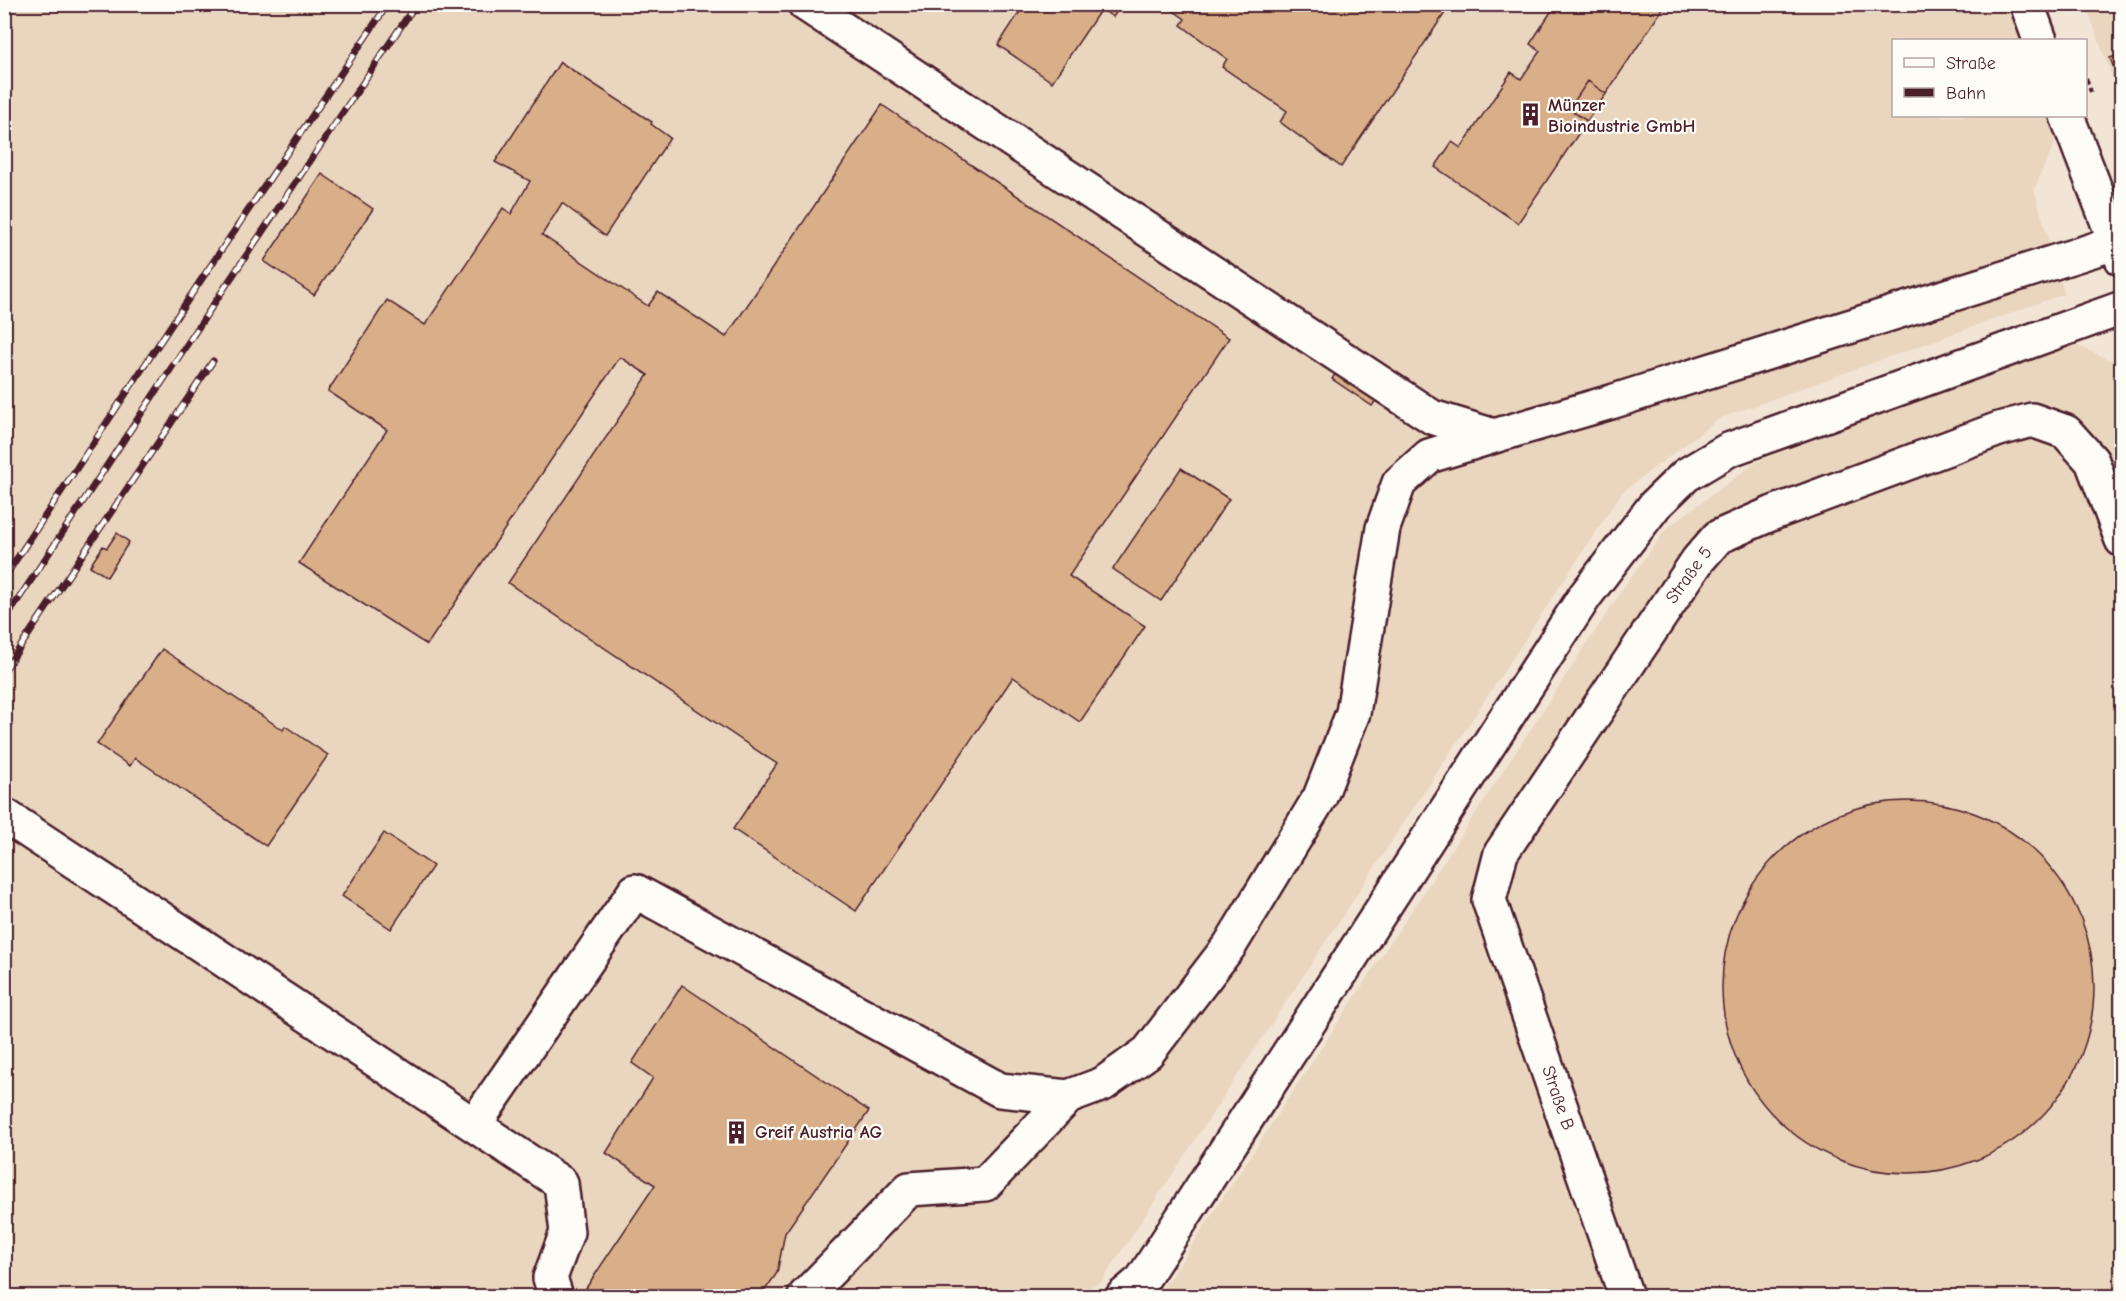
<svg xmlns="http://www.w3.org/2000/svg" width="2126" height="1301" viewBox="0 0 2126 1301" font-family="'Comic Neue',sans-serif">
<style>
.built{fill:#ead5bf}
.building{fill:#d8af89;stroke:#4a1f2b;stroke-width:1.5}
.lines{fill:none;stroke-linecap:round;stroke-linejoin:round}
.minor-casing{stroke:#4a1f2b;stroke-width:38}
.path{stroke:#4a1f2b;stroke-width:4;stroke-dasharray:6 4.5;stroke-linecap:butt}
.minor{stroke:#fdfcf7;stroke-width:33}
.rail-casing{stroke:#4a1f2b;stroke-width:7}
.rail{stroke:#fdfcf7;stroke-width:4.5;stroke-dasharray:14;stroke-linecap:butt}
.labels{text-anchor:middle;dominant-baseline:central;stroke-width:4.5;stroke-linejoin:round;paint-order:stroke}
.poi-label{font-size:18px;font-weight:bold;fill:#4a1f2b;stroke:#fdfcf7;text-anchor:start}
.street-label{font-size:18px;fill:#4a1f2b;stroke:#fdfcf7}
</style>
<rect width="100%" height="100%" fill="#f2e5d6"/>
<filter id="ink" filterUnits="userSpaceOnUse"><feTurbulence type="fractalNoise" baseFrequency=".0167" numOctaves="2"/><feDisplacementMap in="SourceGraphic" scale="12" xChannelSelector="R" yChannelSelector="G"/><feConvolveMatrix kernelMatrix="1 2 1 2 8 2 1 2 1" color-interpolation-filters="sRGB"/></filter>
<g filter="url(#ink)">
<path class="built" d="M5,5H2009L2023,40H1894V116H2050L2058,136L2034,189L2064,294L1720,418L1622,492L1102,1281L1073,1296H5Z
M2086,5H2121V102Z
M2072,343L2121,365V1296H1154L1169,1280L1626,584L1667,528L1758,461Z"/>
<path class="building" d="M1025,4H1122L1113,17L1101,9L1052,82L998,45Z
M1164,4H1451L1341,167L1280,122L1287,111L1222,67L1227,59L1181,25L1185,19Z
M1556,4H1666L1606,94L1588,81L1569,109L1587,121L1518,223L1435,167L1452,142L1461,148L1511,72L1521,79L1540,51L1530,44Z
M2122,54V89L2110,58Z
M560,62L652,122L651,124L670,138L605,236L562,203L542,235L648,306L658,292L726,337L882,105L1229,338L1069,576L1145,626L1080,722L1013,677L856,911L733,829L777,764L508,583L648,375L620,357L427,645L299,563L387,430L328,391L387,300L425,325L503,208L511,214L530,181L495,162Z
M1588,81L1606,94L1587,121L1569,109Z
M322,174L373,209L314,295L264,261Z
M1342,363L1383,390L1372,406L1332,379Z
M1181,468L1229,499L1161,601L1113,569Z
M117,533L129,542L107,577L90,566L103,546L107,548Z
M162,649L283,730L285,726L328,755L266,846L135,758L130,766L97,744Z
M1722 987a186 186 0 1 1 372 0a186 186 0 1 1-372 0Z
M384,833L433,866L391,929L342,896Z
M682,985L869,1111L785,1233L777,1273L761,1296H586L582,1294L655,1185L606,1153L653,1078L632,1063Z"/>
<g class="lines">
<defs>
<path id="minor" d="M805,4L1432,417L1494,436L1611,402L2115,243
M2027,4L2040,40
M2067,116L2122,259
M4,815L474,1125
M556,1296L550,1278L567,1232L561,1183L474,1125L635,891L1000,1090L1068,1097
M805,1296L909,1189L985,1184L1068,1097L1103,1084L1148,1052L1230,945L1320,797L1353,713L1383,528L1399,483L1429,456L1494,436
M1123,1296L1142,1280L1585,596L1655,505L1686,475L1728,450L2122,308
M1626,1296L1489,900L1501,853L1698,560L1718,537L1773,513L1999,429L2032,420L2066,432L2092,461L2122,540"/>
</defs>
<use href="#minor" class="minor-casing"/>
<path class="path" d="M2086,78L2091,92"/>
<use href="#minor" class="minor"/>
<defs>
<path id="rail" d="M4,578L203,277L388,4
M4,621L223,290L416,4
M4,671L213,361"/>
</defs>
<use href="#rail" class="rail-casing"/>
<use href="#rail" class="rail"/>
</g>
</g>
<defs>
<symbol id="building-bare" viewBox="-9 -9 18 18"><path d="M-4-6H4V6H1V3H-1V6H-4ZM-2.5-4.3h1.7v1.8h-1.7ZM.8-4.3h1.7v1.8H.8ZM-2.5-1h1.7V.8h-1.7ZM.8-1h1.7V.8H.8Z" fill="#4a1f2b" stroke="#fdfcf7" stroke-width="2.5" paint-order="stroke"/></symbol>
</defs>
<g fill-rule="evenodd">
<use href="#building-bare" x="1514" y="98" width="33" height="33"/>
<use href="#building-bare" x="720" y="1116" width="33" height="33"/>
</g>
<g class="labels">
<g class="poi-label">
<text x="1548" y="105">Münzer<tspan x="1548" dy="21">Bioindustrie GmbH</tspan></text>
<text x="755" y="1132">Greif Austria AG</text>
</g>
<g class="street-label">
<text transform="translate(1689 575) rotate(-54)">Straße 5</text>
<text transform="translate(1558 1098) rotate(71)">Straße B</text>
</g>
</g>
<rect width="2126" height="1301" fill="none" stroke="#fdfcf7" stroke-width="24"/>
<rect x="12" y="12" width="2102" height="1277" fill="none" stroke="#4a1f2b" stroke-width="2" filter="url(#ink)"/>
<rect x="1892" y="39" width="195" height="78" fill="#fdfcf7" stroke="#b5a4a5" stroke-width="1.5"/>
<rect x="1904" y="58" width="30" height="9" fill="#fdfcf7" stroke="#b5a4a5" stroke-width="1.5"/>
<text x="1946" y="69" font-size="18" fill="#4a1f2b">Straße</text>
<rect x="1904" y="88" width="30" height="9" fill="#4a1f2b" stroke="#b5a4a5" stroke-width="1.5"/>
<text x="1946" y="99" font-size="18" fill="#4a1f2b">Bahn</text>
</svg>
